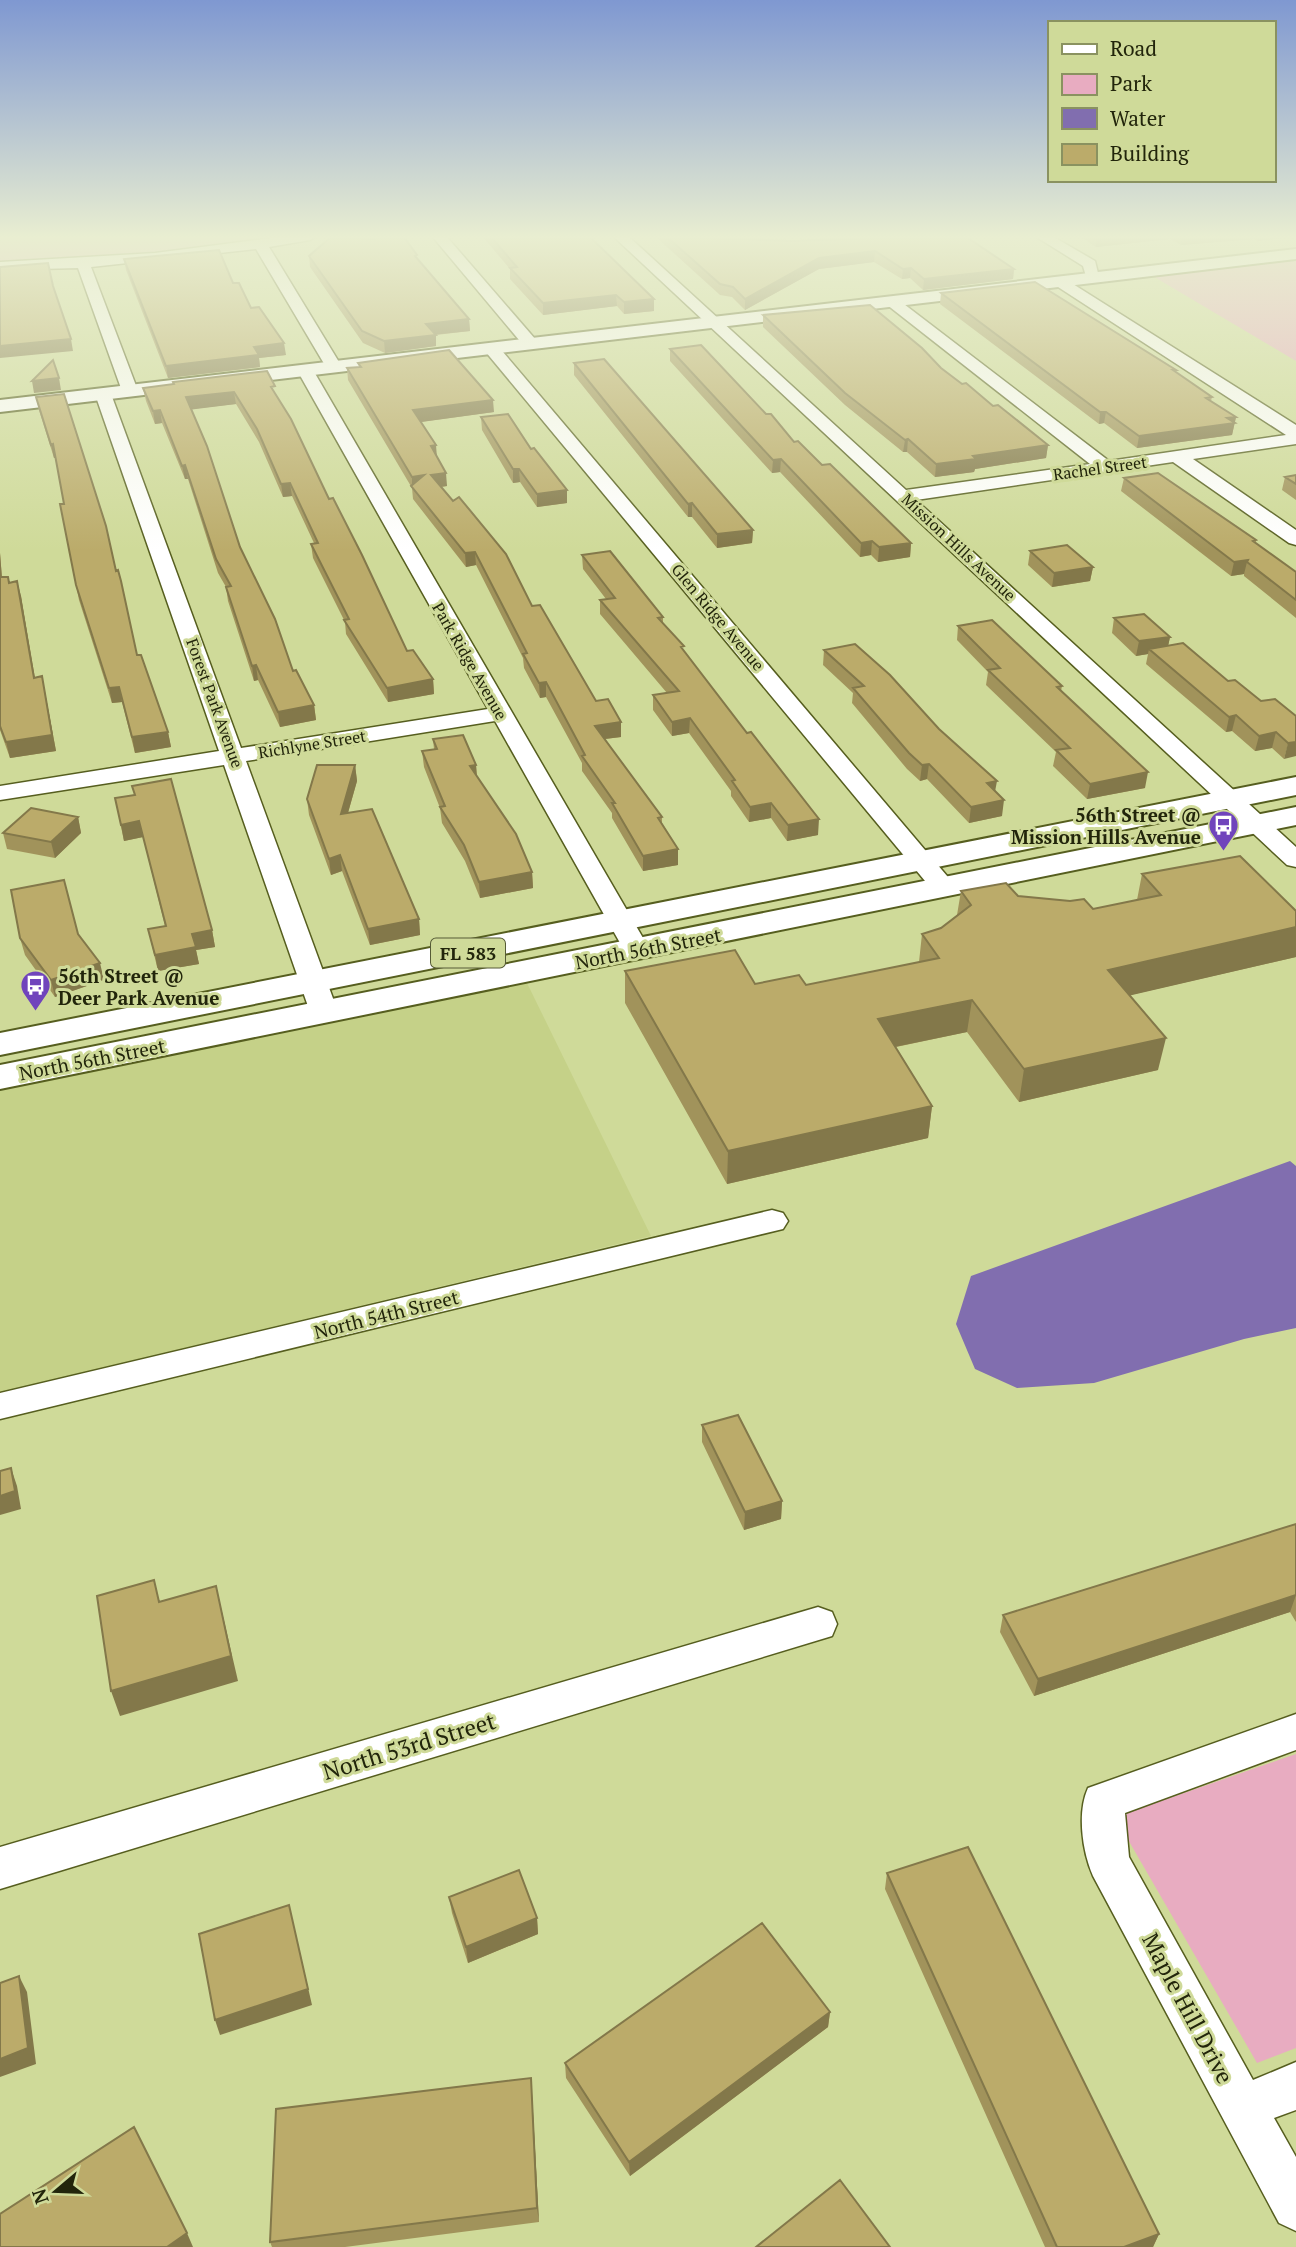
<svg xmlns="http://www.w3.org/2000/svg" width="1296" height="2247" viewBox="0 0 1296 2247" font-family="'PT Serif',serif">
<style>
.built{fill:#c5d188}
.green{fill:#e8acc1}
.water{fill:#816eaf}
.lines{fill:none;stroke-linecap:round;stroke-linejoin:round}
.street-casing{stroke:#565e1f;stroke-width:3}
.secondary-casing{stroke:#565e1f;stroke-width:4}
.primary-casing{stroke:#565e1f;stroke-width:4}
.street{fill:#fff;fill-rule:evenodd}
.secondary{fill:#fff;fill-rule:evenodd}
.primary{fill:#fff;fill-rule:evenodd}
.wall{fill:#a1935b}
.shaded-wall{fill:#83784a}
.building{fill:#bbab6a;stroke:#83784a;stroke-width:2}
.labels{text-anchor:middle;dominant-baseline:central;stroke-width:6;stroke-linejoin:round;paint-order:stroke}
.far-street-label{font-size:16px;fill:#22250b;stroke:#cfda99}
.shield{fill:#cfda99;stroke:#565b36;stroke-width:2}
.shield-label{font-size:18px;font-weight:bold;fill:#22250b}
.poi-label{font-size:19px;font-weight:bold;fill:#22250b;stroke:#cfda99;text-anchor:end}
.street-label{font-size:19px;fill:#22250b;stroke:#cfda99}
.near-street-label{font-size:23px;fill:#22250b;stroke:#cfda99}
</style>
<rect width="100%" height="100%" fill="#cfda99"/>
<path class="built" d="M526,981L651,1236L0,1392V1087Z"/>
<path class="green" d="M0,236H298L165,253L0,264Z
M1296,258V361L1151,275Z
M1296,1754V2048L1257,2063L1115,1817Z"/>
<path class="water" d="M1290,1161L1296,1166V1328L1244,1339L1094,1383L1017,1388L975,1369L956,1324L971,1276Z"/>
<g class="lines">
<defs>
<path id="street" d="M286,236H317L310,240L269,247L342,367L340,370L334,372L326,367L256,249L91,267L138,391L130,396L122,391L78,268L0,270V262L155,253Z
M432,236H446L536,340L538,343L536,346H524Z
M613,236H628L906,490L1090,464L886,304L884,301L891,297L896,298L1109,461L1286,435L1055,285L1053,282L1055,279H1065L1296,425V444L1193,459L1296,530V545L1289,543L1173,462L916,500L1296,847V867L1287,865Z
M1035,236H1052L1095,261L1099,277L1097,280H1087L1083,266Z
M491,343L497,345L953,883L957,888L953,893L944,896L935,893L485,351L483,348Z
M305,365L313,370L650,950L646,956L637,958L628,956L624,950L495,721L246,761L338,1012L334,1018L324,1020L314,1018L310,1012L224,765L0,800V786L219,751L95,394L103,389L111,394L241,748L488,709L297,370Z
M772,1210L783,1213L788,1221L783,1229L0,1419V1393Z
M818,1607L832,1612L837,1624L832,1636L0,1889V1847Z
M1296,1714V1750L1125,1813L1129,1857L1253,2080L1296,2062V2110L1274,2118L1296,2157V2231L1279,2223L1093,1876C1082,1851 1077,1812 1088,1788Z"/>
<path id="secondary" d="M1296,249V259L0,412V400Z"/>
<path id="primary" d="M1296,777V795L0,1055V1033Z
M1296,807V825L0,1089V1065Z"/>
</defs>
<use href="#street" class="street-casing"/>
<use href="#secondary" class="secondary-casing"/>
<use href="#primary" class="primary-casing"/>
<use href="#street" class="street"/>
<use href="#secondary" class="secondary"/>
<use href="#primary" class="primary"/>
</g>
<path class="wall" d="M367,236H403L418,259L469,319L470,331L436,335V346L385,353L363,343L310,267L309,256L368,238Z
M482,236H589L654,299V311L624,314L617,306L543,315L510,279V269Z
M655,236H696L711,238L792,241L1014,269L1013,279L923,290L910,278L902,279L874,262L819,269L745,310L732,297L720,295Z
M731,236H853L792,238Z
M1079,236H1295L1258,241L1254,239L1181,245L1170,239L1096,247Z
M124,259L233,283L286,355L259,358L260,367L168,378L126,270Z
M941,293L1176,370V372L1212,397L1211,401L1236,417L1232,435L1137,448L1104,423L1099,424L940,304Z
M763,315L941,368L1048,445L1046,458L975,469L974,472L935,477L907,452H903L845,405L763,327Z
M670,349L766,414L794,442L911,543L910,557L878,562L871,555L860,557L780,472L772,473L670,361Z
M358,363L494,412L420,422L436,455L447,486L441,487L532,606L621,737L605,739L662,817V823L678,849V865L643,871L612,818V813L582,771V763L546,697L540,698L524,668L523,658L476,565L466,567L413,499L412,488L348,380L347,368L359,367Z
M574,363L753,530L752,543L717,548L692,517H688L574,375Z
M173,382L276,395L407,651L433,679L434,694L388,702L346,634L345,622L313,558L311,544L314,543L292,496L283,497L259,442L236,404L191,409L240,547L293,671L314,705L316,720L280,727L258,680L254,681L228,601L226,587L218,573L188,479H185L162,423L155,424L146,401L143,388L173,384Z
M36,397L116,571L137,655L168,732L171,747L135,753L122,702L112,703L79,600L60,504H64L56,458H54L39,410Z
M481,417L567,503L537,507L520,482L513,483L482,430Z
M1296,475V500L1282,490L1285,477Z
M1124,478L1256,540V543L1296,572V618L1244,576V574L1231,576L1121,491Z
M1030,551L1093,567L1090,581L1052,587L1028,565Z
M0,553L2,578L9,583L21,596L35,678L42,676L56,751L10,758L0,730Z
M582,555L663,617V623L818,835L787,841L771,818L749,822L731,796V791L689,733L672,736L653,710V695L667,693L600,614V600L606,599L583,569Z
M1114,618L1170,637L1168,646L1261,701L1296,716L1284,759L1272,748L1255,751L1232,731L1226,732L1146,664L1148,654L1136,656L1112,633Z
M958,626L1062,686L1061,691L1145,788L1087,799L1053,766L1056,752L986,685L988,672L957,640Z
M824,650L995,791L1002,816L969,823L927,779L920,781L907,769L852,703L853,693L823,665Z
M433,739L476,765L477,776L532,872L533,888L480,898L465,861L442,823L440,808L424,767L422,751L434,749Z
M355,765L357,781L348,813L419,919L420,935L370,945L342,871L331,875L309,815L307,799Z
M134,795L212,930L215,947L196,950L199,964L158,971L148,929L165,926L143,837L124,841L115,798Z
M78,817L81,833L55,858L7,849L3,833Z
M1142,874L1296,957L1130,995L1158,1070L1019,1102L967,1032L896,1047L932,1106L928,1138L727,1184L625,1003V971L755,984L806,985L919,962L922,934L941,928L957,915L961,891L1018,896L1093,909L1137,900Z
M78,934L104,980L55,997L25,955L20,938Z
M702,1425L782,1501L781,1519L744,1530L702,1442Z
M1296,1524V1622L1290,1612L1034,1696L1000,1632L1003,1615Z
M887,1873L1159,2234L1153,2247H1045L885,1889Z
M449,1897L537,1918L538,1934L468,1963L452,1913Z
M830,2012L828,2027L630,2176L566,2078L565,2063Z
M531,2078L539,2222L345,2247H272L270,2242Z"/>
<path class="shaded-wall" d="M1097,236H1170V239L1096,247Z
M1182,236H1254V239L1181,245Z
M1259,236H1295L1258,241Z
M875,251L874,262L819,269L745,310V299L819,258Z
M911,268L910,278L902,279L903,269Z
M1014,269L1013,279L923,290L924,279Z
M616,295L617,306L543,315V303Z
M654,299V311L624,314V302Z
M469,319L470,331L431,335H436V346L385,353L384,341L426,324Z
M71,339L73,351L0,358V346Z
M284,343L286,355L259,358L260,367L168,378L166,366L254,347Z
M59,378L61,390L34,393L32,381Z
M234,392L236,404L188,410L186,397Z
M493,400L494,412L414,423L413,410Z
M160,410L162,423L155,424L153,411Z
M1100,412H1106L1104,423L1099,424Z
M1236,417L1232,435L1137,448L1139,436Z
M908,439L907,452H903L905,440Z
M53,444L56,458H54L51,445Z
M436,445L437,458L431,446Z
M1048,445L1046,458L975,469L974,472L935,477L936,464L973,456Z
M781,459L780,472L772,473L773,460Z
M185,465L188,479H185L182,466Z
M513,469H519L520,482L513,483Z
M446,473L447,486L432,488L431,475Z
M424,475L412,487V477Z
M290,483L292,496L283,497L281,484Z
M567,490V503L537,507V494Z
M692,503V517H688V504Z
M753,530L752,543L717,548V534Z
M872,541L871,555L860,557L861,543Z
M911,543L910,557L878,562L879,547Z
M475,552L476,565L466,567L465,553Z
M0,553L3,592L0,577Z
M1248,560L1247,562L1244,574L1231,576L1234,562Z
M1093,567L1090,581L1052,587L1054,573Z
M17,581L21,596L37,693L34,678Z
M1170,637L1167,651L1149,649L1148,654L1136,656L1139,641Z
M256,665L258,680L254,681L252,666Z
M42,676L56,751L10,758L6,742Z
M433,679L434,694L388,702L387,688Z
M546,682V697L540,698L539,683Z
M119,687L122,702L112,703L109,688Z
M314,705L316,720L280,727L278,712Z
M1236,715L1232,731L1226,732L1229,717Z
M690,718L689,733L672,736V722Z
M621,722V737L596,740L595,726Z
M168,732L171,747L135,753L132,737Z
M1276,732L1272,748L1255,751L1259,736Z
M1296,742V756L1284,759L1288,743Z
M929,764L927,779L920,781L922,765Z
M355,765L357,781L343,830L341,814Z
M476,765L477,780L470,766Z
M1148,772L1145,788L1087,799L1090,784Z
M997,781L994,797L987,783Z
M1004,800L1002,816L969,823L971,807Z
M771,803V818L749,822L750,807Z
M78,817L81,833L55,858L51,842Z
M819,819L818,835L787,841L788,825Z
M139,821L143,837L124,841L121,825Z
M678,849V865L643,871V856Z
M340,855L342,871L331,875L329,859Z
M532,872L533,888L480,898L479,882Z
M419,919L420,935L370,945L368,929Z
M1296,927V957L1102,1002L1108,970Z
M212,930L215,947L196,950L199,964L158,971L155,955L192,934Z
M100,963L104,980L55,997L51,980Z
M972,1000L967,1032L875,1051L878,1019Z
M1166,1038L1158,1070L1019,1102L1024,1069Z
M932,1106L928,1138L727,1184L728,1151Z
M11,1468L17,1486L21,1509L0,1515V1496Z
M782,1501L781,1519L744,1530L745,1512Z
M216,1586L238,1681L120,1716L111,1691Z
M1296,1595L1290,1612L1034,1696L1038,1679Z
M289,1905L312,2005L220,2035L215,2020Z
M537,1918L538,1934L468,1963L466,1947Z
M19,1976L27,1992L36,2064L0,2077V2059Z
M830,2012L828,2027L630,2176L629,2162Z
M531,2078L532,2093L539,2222L537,2208Z
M187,2233L193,2247H167Z
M1159,2234L1153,2247H1124Z"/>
<path class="building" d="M332,236L374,239L372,236H403L417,255L415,256L469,319L426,324L436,335L384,341L362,331L309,256Z
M490,236H589L654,299L624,302L616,295L543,303L510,268L517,267Z
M666,236H696L711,238L792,241L873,238L888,236H965L1014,269L924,279L911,268L903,269L875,251L819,258L745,299L733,287L720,284Z
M219,250L233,283H239L251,308L259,307L284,343L254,347L259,355L166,366L124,259Z
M48,263L53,286L71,339L0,346V267Z
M1035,282L1176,370H1173L1212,397L1206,398L1236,417L1227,418L1235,423L1139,436L1106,412H1100L941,293Z
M870,305L922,348L941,368L962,384L966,383L993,406L998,405L1048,445L973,456L976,459L936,464L908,439L905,440L845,393L763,315Z
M701,345L766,414H771L794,442L798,441L822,465L830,464L911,543L879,547L872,541L861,543L781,459L773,460L670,349Z
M449,350L493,400L413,410L436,445L431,446L446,473L431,475L453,501L459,497L506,554L532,606L540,605L596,701L608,699L621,722L595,726L662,817L658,818L678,849L643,856L612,803H615L582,756L585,755L546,682L539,683L523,654L527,653L475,552L465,553L411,486L424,475L412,477L347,368L361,367L358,363Z
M604,359L753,530L717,534L692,503L688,504L574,363Z
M53,360L59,378L32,381Z
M267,371L275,386L271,387L291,419L329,499L333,498L362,555L407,651L413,650L433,679L387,688L344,620L349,619L311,544L318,543L290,483L281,484L257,429L234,392L186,397L207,446L240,547L275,619L293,671L296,670L314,705L278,712L256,665L252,666L226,587L231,586L216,559L185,465L182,466L160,410L153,411L143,388L174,384L173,382Z
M64,394L106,526L116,571L118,570L121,581L137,655H141L168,732L132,737L119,687L109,688L76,585L60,504H64L53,444L51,445L36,397Z
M508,414L531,449L534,448L567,490L537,494L519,469H513L481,417Z
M1158,473L1256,540L1253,541L1296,572V600L1247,562L1248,560L1234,562L1124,478Z
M1296,475V484L1285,477Z
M1067,545L1093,567L1054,573L1030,551Z
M610,551L663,617L658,618L684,646L681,647L747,733L751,732L819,819L788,825L771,803L750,807L732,781L735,780L690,718L672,722L653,695L679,691L600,600L615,598L582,555Z
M0,577H8L9,583L17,581L34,678L42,676L52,735L6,742L0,726Z
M1144,614L1170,637L1139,641L1114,618Z
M992,620L1062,686L1057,687L1148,772L1090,784L1056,750L1070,748L988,670L1000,668L958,626Z
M1183,643L1228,681L1235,680L1261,701L1275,699L1296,716V742L1288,743L1276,732L1259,736L1236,715L1229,717L1149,649Z
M855,644L890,675L939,729L997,781L987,783L1004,800L971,807L929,764L922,765L909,753L853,688L864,686L824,650Z
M463,735L476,765L470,766L516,834L532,872L479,882L464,845L440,807L445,806L422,751L437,749L433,739Z
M317,765H355L341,814L372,809L419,919L368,929L340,855L329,859L307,799Z
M171,779L212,930L192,934L196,947L155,955L148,929L166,926L139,821L121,825L115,798L135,795L132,786Z
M31,808L78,817L51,842L3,833Z
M1240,856L1296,911V927L1108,970L1166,1038L1024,1069L972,1000L878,1019L932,1106L728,1151L625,971L735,950L755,984L799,975L806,985L939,958L922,934L941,928L971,905L961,891L1006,883L1018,896L1070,901L1084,899L1093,909L1161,895L1142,874Z
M64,880L78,934L100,963L51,980L20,938L11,890Z
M738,1415L782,1501L745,1512L702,1425Z
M11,1468L15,1491L0,1496V1471Z
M1296,1524V1595L1038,1679L1003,1615Z
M154,1580L159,1602L216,1586L231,1656L111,1691L97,1596Z
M968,1847L1159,2234L1124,2247H1057L887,1873Z
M519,1870L537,1918L466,1947L449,1897Z
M289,1905L308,1989L215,2020L199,1934Z
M762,1923L830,2012L629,2162L565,2063Z
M19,1976L28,2048L0,2059V1983Z
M531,2078L537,2208L270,2242L276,2109Z
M134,2127L187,2233L167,2247H0V2214Z
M840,2180L890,2247H756Z"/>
<linearGradient id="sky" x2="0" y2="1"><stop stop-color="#7f98d1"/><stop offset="0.43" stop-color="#e9eed1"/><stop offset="1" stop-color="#e9eed1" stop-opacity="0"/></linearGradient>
<rect width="1296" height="551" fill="url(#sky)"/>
<defs>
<symbol id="bus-pin" viewBox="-11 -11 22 30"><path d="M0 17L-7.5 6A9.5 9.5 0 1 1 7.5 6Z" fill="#7044bc" stroke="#cfda99"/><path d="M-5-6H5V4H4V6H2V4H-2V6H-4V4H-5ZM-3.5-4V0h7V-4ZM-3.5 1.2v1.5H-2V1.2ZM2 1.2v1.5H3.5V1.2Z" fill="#fff"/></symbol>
</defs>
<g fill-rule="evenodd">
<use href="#bus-pin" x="1206" y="808" width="35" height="47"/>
<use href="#bus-pin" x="18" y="968" width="35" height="47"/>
</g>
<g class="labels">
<g class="far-street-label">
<text transform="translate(1100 468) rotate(-8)">Rachel Street</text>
<text transform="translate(959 547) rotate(43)">Mission Hills Avenue</text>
<text transform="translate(718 617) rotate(50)">Glen Ridge Avenue</text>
<text transform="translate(470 661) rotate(60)">Park Ridge Avenue</text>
<text transform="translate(215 703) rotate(70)">Forest Park Avenue</text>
<text transform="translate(312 744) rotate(-9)">Richlyne Street</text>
</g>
<rect class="shield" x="431" y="938.5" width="74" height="29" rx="5"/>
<g class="shield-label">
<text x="468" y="953">FL 583</text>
</g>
<g class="poi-label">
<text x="1201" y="814">56th Street @<tspan x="1201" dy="22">Mission Hills Avenue</tspan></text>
<text x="58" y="975" text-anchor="start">56th Street @<tspan x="58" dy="22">Deer Park Avenue</tspan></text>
</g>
<g class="street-label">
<text transform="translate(648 948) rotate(-11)">North 56th Street</text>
<text transform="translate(92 1059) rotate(-11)">North 56th Street</text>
<text transform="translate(386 1314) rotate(-14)">North 54th Street</text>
</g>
<g class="near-street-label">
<text transform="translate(409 1746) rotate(-17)">North 53rd Street</text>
<text transform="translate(1188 2008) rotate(62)">Maple Hill Drive</text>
</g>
</g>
<rect x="1048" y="21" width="228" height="161" fill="#cfda99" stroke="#8a9260" stroke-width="2"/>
<rect x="1062" y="44" width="35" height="10" fill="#ffffff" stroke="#8a9260" stroke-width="2"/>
<text x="1110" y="56" font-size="21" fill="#22250b">Road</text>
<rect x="1062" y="74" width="35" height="21" fill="#e8acc1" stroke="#8a9260" stroke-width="2"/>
<text x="1110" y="91" font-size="21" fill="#22250b">Park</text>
<rect x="1062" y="108" width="35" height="21" fill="#816eaf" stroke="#8a9260" stroke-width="2"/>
<text x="1110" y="126" font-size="21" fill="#22250b">Water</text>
<rect x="1062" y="144" width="35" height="21" fill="#bbab6a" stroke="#8a9260" stroke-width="2"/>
<text x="1110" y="161" font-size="21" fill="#22250b">Building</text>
<g transform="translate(56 2191) rotate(251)" stroke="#cfda99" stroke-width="5" paint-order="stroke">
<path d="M0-5L12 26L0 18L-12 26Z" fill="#22250b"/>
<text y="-10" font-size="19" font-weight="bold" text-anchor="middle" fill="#22250b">N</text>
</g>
</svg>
